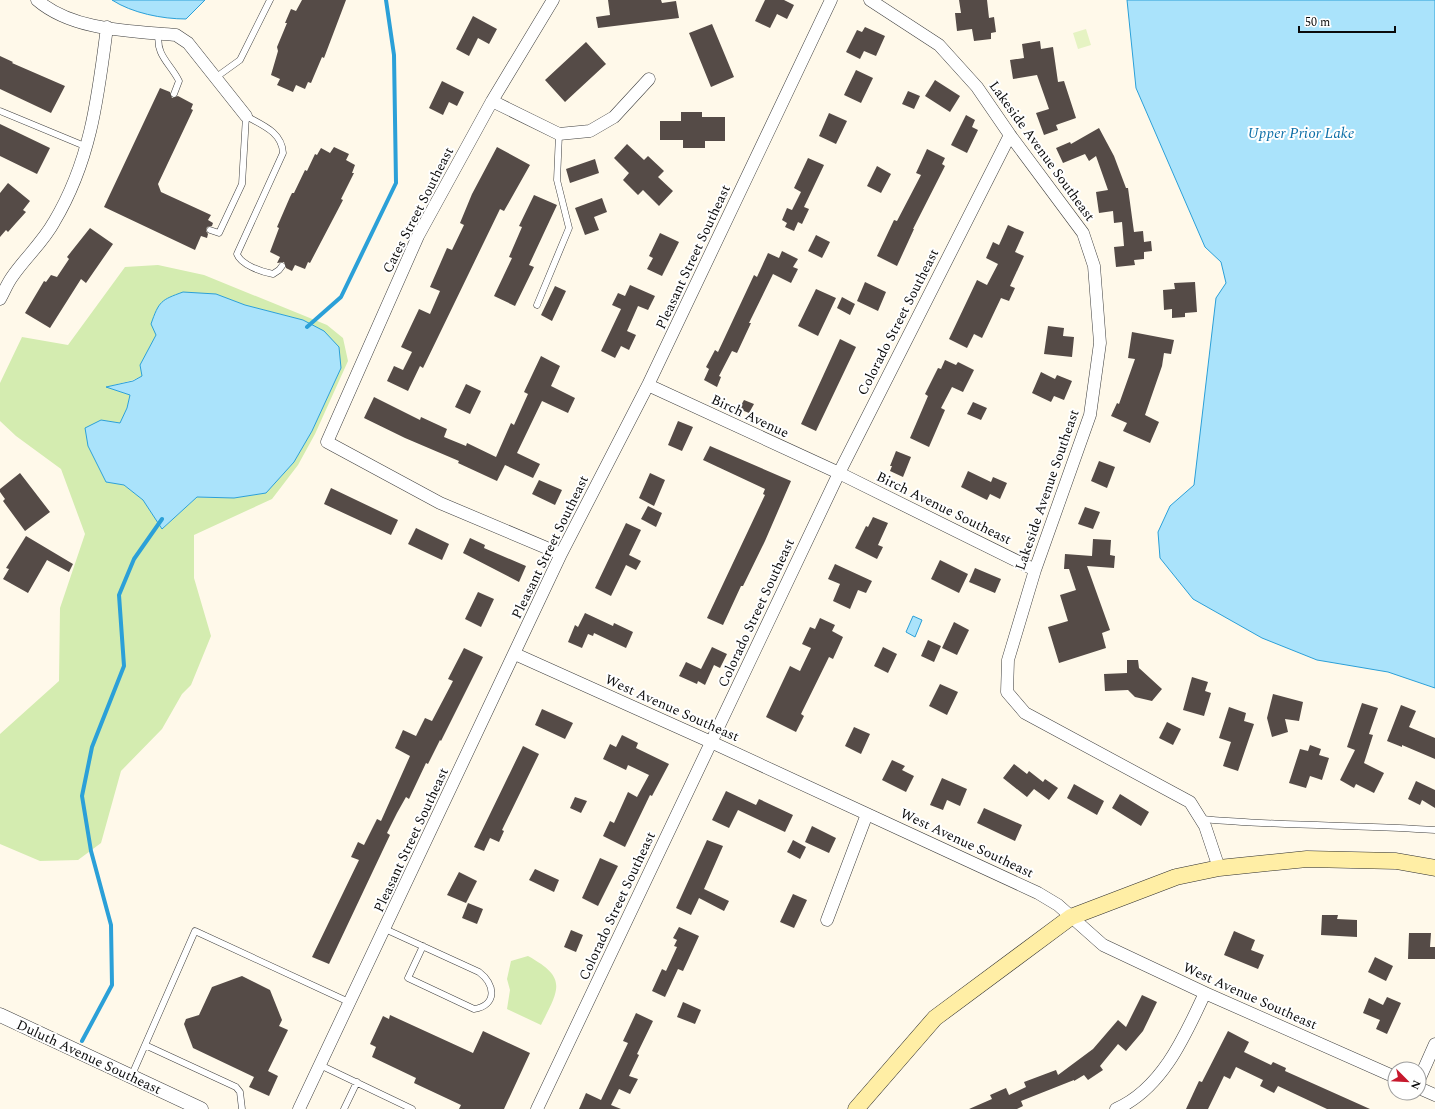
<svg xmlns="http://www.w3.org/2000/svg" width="1435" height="1109" viewBox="0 0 1435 1109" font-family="Spectral,serif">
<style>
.green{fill:#d4ecb0;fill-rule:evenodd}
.pitch{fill:#e6f3c3}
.water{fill:#aae3fb;stroke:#2ba0d8}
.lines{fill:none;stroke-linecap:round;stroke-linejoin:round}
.stream{stroke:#2ba0d8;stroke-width:4}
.building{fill:#554b47}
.service-casing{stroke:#3e3e3e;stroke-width:7}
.minor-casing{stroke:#3e3e3e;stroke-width:13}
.tertiary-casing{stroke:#3e3e3e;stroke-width:15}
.secondary-casing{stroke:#2d2d2d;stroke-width:17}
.service{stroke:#fff;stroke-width:6}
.minor{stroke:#fff;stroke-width:12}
.tertiary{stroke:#fff;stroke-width:14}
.secondary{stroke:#ffeea5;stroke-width:16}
.labels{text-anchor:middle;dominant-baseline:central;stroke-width:4;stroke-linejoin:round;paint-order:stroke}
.street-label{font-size:14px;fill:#0b0b0b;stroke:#fff}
.water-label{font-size:15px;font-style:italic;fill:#0b6ea7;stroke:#fff}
</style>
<rect width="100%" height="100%" fill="#fff9ea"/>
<path class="green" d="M158,265L204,275L327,325L343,338L348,361L315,434L298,465L272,499L194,535V578L211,636L191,685L182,694L162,729L121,771L101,843L78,860L40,861L0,844V734L59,681L60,608L85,534L61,469L16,436L0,421V383L22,337L68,345L125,267ZM216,294L245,305L303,320L341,368L312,431L294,462L266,493L234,498L197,497L162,529L143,500L124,485L106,482L88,446L101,420L120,423L127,408L130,395L107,387C119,383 131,382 142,376L140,365L156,335Z
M528,956C568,978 559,989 541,1025L507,1009L510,990L507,979L511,961Z"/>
<path class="pitch" d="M1086,29L1091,45L1078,49L1073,33Z"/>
<path class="water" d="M112,0H205L186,19C162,19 132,13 112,0Z
M1127,0H1435V688L1388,672L1317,660L1262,638L1193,599L1160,558L1158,532L1170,506L1194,485L1216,298L1226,283L1221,262L1205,247L1136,88Z
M183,292L216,294L245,305L303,320L324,331L339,347L341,368L312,431L294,462L266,493L234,498L197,497L162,529L143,500L124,485L106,482L88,446L85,428L101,420L120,423L127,408L130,395L106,387L133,381L142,376L140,365L156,335L151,324C159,301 161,300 183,292Z
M913,616L922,620L915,637L906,632Z"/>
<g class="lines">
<path class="stream" d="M307,327L341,297L396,183L394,55L386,0
M82,1041L112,985L111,925L91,851L82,796L92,747L124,666L119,595L134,559L162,519"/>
</g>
<path class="building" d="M302,0H346L324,58L322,57L311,83L308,82L305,89L296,85L293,92L277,85L280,79L271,75L278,51L277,47L287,23H285L291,9L296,11Z
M608,0H661L662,3L676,1L679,18L598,28L596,17L610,15Z
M765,0H784L794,5L787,19L777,14L770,28L755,21Z
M959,0H987L989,18L994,17L996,32L991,33V39L974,41L972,29L957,31L955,13H961Z
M473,16L497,29L489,44L478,38L469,56L456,49Z
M712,24L734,77L711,87L689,33Z
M865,27L885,36L876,56L864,51L860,59L846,52L857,30L862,32Z
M1040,41L1041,49L1053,47L1058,82L1064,81L1076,118L1056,125L1058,130L1044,135L1036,113L1049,109L1037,75L1013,79L1010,60L1024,58L1022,44Z
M586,42L606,64L565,102L545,80Z
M0,56L13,62L12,63L65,86L51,113L0,89Z
M856,70L873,78L861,103L844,95Z
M935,80L960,96L950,112L925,96Z
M442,81L464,92L457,106L449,102L443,115L429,108Z
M160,88L170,92L172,98L178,96L193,104L191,109L193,110L158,184L161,192L211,215L208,220L213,223L212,226L207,227L206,231L208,234L207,238L201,236L195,250L104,207Z
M908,91L920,96L914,109L902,104Z
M681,112H702V117H725V141H705V148H683V140H660V121H681Z
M829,113L847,121L836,144L819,136Z
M966,115L975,120L972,127L978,130L967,153L951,145Z
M0,124L50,148L37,174L0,156Z
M1099,128L1114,156L1126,188H1128L1134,232L1143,231L1144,242L1151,241L1152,251L1144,252V259L1134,260L1135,265L1116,267L1114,247L1124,246L1122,222L1114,223L1113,211L1099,213L1096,192L1108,190L1096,156L1089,161L1085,154L1063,163L1056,148L1070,142L1071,144Z
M627,144L644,160L648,156L664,171L658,177L673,191L659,206L643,190L638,195L623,180L629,173L614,158Z
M334,147L349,154L346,160L355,165L352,173H354L341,199L343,200L310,263L308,262L305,269L295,265L292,271L286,268L284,262L277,263L280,257L270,252L279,228L277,227L290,197L292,193H294L305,170L307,171L315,154L317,155L321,148L330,153Z
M497,147L530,165L504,211L500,209L439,335L423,368L420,366L408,391L387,381L394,366L403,370L412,352L401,347L419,309L430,314L440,291L430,287L447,248L452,250L464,225L460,223L472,194Z
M927,149L945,158L942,164L945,166L913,229H914L897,266L877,256L894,220L897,221L921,175L916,173Z
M808,158L824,165L804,207L809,209L802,224L798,222L794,231L785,227L787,223L782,220L787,208L792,210L801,192L794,188Z
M595,159L599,173L570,183L566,169Z
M877,166L891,174L881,193L867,186Z
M8,183L30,201L23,210L26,212L16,223L8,232L6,230L0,237V193Z
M534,195L557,205L529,265L534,267L515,306L494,296L512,258L509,257L522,227L519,226Z
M602,198L607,212L594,217L599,230L585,235L575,208Z
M1008,225L1024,232L1015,252L1024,256L1010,286L1015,288L1009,301L1001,298L982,338L974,334L967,348L949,339L977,280L987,285L998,264L986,258L993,242L999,245Z
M90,228L113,244L86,283L81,279L50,328L25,313L44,281L46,282L51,275L57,277L69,259L67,257Z
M660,233L679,242L662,276L647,269L653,258L649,256Z
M816,235L830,242L822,258L808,251Z
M782,251L798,259L793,267L798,269L791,283L773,274L749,323H751L737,353L732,351L719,376L721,377L717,387L704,380L709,369L706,367L715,350L718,352L754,275L757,277L768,253L779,258Z
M865,282L886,292L878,311L857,301Z
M1195,282L1197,312L1185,313V317L1172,318V309L1164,310L1163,290L1175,289L1174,283Z
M630,285L655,296L648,310L638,306L627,331L636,335L629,350L621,346L615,358L601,351L621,309L612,305L618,293L625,296Z
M555,286L566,291L552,321L541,315Z
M816,289L836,298L818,336L798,326Z
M842,297L855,304L850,315L837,308Z
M1048,326L1064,328L1063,336L1074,337L1072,357L1044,354Z
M1132,332L1174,340L1171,354L1164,353L1162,366L1145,415L1159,422L1150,443L1123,431L1127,423L1111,416L1117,403L1119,404L1135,359L1128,358Z
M840,339L856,347L816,431L801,424Z
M541,356L560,366L551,386L575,398L568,413L542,401L517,453L540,464L533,478L505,465L497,481L458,463L459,461L405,438L364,418L374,397L420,420L421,417L447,429L444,437L466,446L467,443L496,457L511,423L514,425L528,394L524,392Z
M945,360L956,365L958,362L974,370L963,392L952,387L941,408L945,410L929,447L910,438L928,396L925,394L938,368L941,369Z
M1041,372L1055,379L1057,375L1072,381L1064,400L1054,396L1051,402L1032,393Z
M466,384L481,391L470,414L455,407Z
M744,400L754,404L749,413L739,409Z
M973,402L987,408L981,420L967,414Z
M678,421L693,427L682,451L668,445Z
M710,446L791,481L765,541L743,586H741L723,625L707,618L765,495L763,494L765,489L703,460Z
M896,451L911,457L903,477L890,471L892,466H890Z
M1099,461L1115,467L1107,488L1091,481Z
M968,471L991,482L993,477L1007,483L1000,499L990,494L987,500L961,487Z
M20,473L50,512L25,531L3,501L5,499L0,492V489Z
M650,473L665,480L654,506L639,498Z
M539,480L562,490L555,505L532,494Z
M331,488L398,520L391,535L324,504Z
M648,506L662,513L656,527L641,519Z
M1085,507L1100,512L1093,529L1078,524Z
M873,517L888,523L878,545L883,547L877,559L855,548L866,526L868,527Z
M626,523L641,530L629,555L641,561L636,570L626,565L611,596L595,588Z
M416,528L449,544L442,560L408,544Z
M26,536L73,564L69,572L47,560L28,593L3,579L9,569L6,568Z
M470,538L485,545L484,548L526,566L519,582L463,553Z
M1093,539L1111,540L1110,555L1115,556L1114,568L1087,566L1110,630L1102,633L1106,648L1059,663L1048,627L1068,621L1060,595L1076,590L1069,569H1064L1065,554L1092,556Z
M940,560L968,574L959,593L931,579Z
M835,564L872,581L866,593L858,590L850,609L833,601L840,584L828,579Z
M975,568L1001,579L995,593L969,582Z
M478,592L494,599L481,627L465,619Z
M585,613L613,626L614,623L633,632L626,648L594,633L593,636L588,634L582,648L568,642L575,625L578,627Z
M820,618L835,625L832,631L843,637L833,659L829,657L801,714L804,716L796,732L766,717L790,666L800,671L811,648L802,644L810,627L815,629Z
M954,622L969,630L957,655L942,648Z
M928,640L941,646L934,662L921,656Z
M712,647L727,654L720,668L714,665L705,685L698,681L697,684L679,676L686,662L701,669Z
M883,647L897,654L888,673L874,666Z
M464,648L483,657L441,741L440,740L428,764L426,763L409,799L406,797L397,813L387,833L390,835L329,964L312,957L359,860L351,857L358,842L364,845L377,819L381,821L410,756L395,748L403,730L416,736L425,718L432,721L453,681L448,679Z
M1127,660H1138L1139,668L1162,689L1152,701L1135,697L1128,690L1105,691L1104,674L1127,673Z
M1192,677L1208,682L1205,691L1211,693L1204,716L1183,710Z
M940,684L958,692L947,715L929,706Z
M1273,694L1303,702L1299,721L1285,719L1288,732L1272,737L1267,718Z
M1362,703L1378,708L1369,734L1373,735L1364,763L1384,773L1374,793L1356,784L1354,788L1340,780L1355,750L1347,747Z
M1401,705L1416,711L1409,727L1435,738V759L1402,745V747L1387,741Z
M1229,707L1246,713L1244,721L1254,724L1238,771L1223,766L1231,742L1219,738Z
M542,709L573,723L565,739L535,725Z
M1167,722L1181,729L1173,745L1159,738Z
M854,727L870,734L861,754L845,746Z
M622,735L638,743L636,748L669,764L652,796L650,795L625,847L603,836L610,821L614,823L628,792L637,797L649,775L628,765L626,770L603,759L610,744L616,747Z
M1310,745L1321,749L1319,755L1329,758L1322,780L1310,776L1306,788L1289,783L1300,749L1308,751Z
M523,746L539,754L502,830L504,831L499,842L490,838L484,851L474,847Z
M892,760L905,766L902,770L914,776L906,792L882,780Z
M1014,764L1027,774L1029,771L1043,782L1045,779L1058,788L1049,800L1034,789L1027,797L1003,778Z
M942,778L967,789L960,806L947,800L943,810L930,805Z
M1416,781L1435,790V808L1422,800L1420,805L1408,799Z
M1074,784L1104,801L1097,815L1067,798Z
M726,791L756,805L759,799L793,815L785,832L738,810L729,828L712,820Z
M1120,794L1149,812L1141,826L1112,808Z
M575,797L587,801L581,813L570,808Z
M984,808L1022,825L1015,841L977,823Z
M812,826L836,838L829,853L805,842Z
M707,840L723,846L704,889L729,901L724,911L699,898L691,915L676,908Z
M793,840L806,847L800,859L787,852Z
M600,858L618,866L598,906L582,898Z
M535,869L559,880L554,892L529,880Z
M459,872L477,881L466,903L447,895Z
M793,894L807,900L794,928L780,922Z
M468,903L483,909L477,924L462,918Z
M1322,915H1338L1337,919L1357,920V937L1321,935Z
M679,927L699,936L683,971L678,969L665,997L652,991L662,969L666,971L677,947L674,946L677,940L673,938Z
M571,930L583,935L576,952L564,947Z
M1234,931L1255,940L1251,950L1264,955L1258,969L1224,955Z
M1409,933H1431L1430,947H1435V959H1408Z
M1375,957L1393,966L1386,981L1368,972Z
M242,976L270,990L282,1020L279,1026L288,1030L268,1071L278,1076L269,1096L249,1087L254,1077L193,1048L184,1024L186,1019L199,1015L212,987Z
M1142,995L1157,1002L1143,1031L1126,1051L1118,1044L1100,1066L1103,1070L1088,1080L1084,1075L1074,1081V1080L1021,1101L1023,1106L1017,1109H969L992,1099L990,1095L1006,1088L1009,1095L1026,1087L1024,1082L1056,1070L1058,1075L1093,1049L1118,1020L1126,1027Z
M1387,997L1401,1003L1387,1034L1376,1029L1380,1020L1363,1013L1369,998L1383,1005Z
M683,1002L701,1010L695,1024L677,1017Z
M636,1013L653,1021L637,1054L639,1055L629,1076L638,1079L630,1094L619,1089L611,1105L621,1109H579L586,1093L601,1100L628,1043L623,1041Z
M390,1015L473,1053L483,1031L530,1053L504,1109H459L461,1105L414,1083L416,1078L372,1057L376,1047L370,1044L383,1016L389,1019Z
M1228,1031L1249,1042L1244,1052L1271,1065L1273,1062L1286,1068L1285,1071L1370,1109H1327L1278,1086L1274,1093L1260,1086L1263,1080L1236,1067L1230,1079L1224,1076L1208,1109H1186L1199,1081L1202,1082Z"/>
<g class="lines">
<defs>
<path id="service" d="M159,33C155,55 170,63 179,81L174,94
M215,78L240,60L270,0
M0,111L87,147
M210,230L219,233L242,184L246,116C262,125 282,132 283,153L237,254C241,265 262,272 273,274L279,270L282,266
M537,305L569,228L557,180L559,134
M1201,819C1279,826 1357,825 1435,830
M385,929L479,972C495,984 498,1005 474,1009L408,978L423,946
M145,1045L236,1087L240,1092L242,1109
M320,1065L412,1109
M131,1077L195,931L351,1003
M344,1109L357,1082"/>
<path id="minor" d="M37,0C73,31 131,31 176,35L188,43L246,116
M553,0L492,101L418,236L327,442L440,503L561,554
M870,0L939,45L977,87L1010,135L1083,233L1094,266L1100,343L1090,415L1035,570L1008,660L1007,692L1025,713L1190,802L1205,826L1219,868
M492,101L559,134L590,131L614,117L649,79
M0,299C4,292 7,284 12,277C25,258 43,242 54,222C91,160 98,97 107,27
M648,385L839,473L1035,570
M515,654L711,742L1038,893L1058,905L1103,945L1205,993L1395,1077
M827,920L867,814
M1419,1080L1435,1044
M1419,1088L1435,1095
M299,1109L561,554L648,385L831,0
M537,1109L839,473L1010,135
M1116,1109C1162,1089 1185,1036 1205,993"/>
<path id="tertiary" d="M0,1015L201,1109"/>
<path id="secondary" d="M856,1109L935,1018L1071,917L1176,877L1219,868L1307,859L1396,861L1435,868"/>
</defs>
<use href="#service" class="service-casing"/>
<use href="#minor" class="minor-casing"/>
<use href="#tertiary" class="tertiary-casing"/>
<use href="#secondary" class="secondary-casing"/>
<use href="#service" class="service"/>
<use href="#minor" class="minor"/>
<use href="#tertiary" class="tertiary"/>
<use href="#secondary" class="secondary"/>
</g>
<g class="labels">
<g class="street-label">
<text transform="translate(1042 151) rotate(54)">Lakeside Avenue Southeast</text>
<text transform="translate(418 210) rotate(-63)">Cates Street Southeast</text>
<text transform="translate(693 257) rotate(-65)">Pleasant Street Southeast</text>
<text transform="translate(898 322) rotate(-63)">Colorado Street Southeast</text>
<text transform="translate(750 416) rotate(25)">Birch Avenue</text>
<text transform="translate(1047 490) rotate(-71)">Lakeside Avenue Southeast</text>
<text transform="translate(944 508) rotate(26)">Birch Avenue Southeast</text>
<text transform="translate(550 547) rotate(-64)">Pleasant Street Southeast</text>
<text transform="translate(756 613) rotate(-65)">Colorado Street Southeast</text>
<text transform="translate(672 708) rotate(24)">West Avenue Southeast</text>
<text transform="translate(411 840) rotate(-65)">Pleasant Street Southeast</text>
<text transform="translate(967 843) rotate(25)">West Avenue Southeast</text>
<text transform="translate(617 906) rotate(-65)">Colorado Street Southeast</text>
<text transform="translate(1250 996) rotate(24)">West Avenue Southeast</text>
<text transform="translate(89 1057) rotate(25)">Duluth Avenue Southeast</text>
</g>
<g class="water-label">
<text x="1301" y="133">Upper Prior Lake</text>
</g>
</g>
<g transform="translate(1407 1081) rotate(114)"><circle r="19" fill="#ffffff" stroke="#9d9d9d"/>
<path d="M0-3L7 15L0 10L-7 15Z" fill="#c6192d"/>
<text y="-6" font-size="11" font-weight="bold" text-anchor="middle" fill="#0b0b0b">N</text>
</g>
<path d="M1299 26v6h96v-6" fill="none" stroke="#0b0b0b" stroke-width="2"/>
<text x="1305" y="26" font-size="12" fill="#0b0b0b" stroke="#ffffff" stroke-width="3" paint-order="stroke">50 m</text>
</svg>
